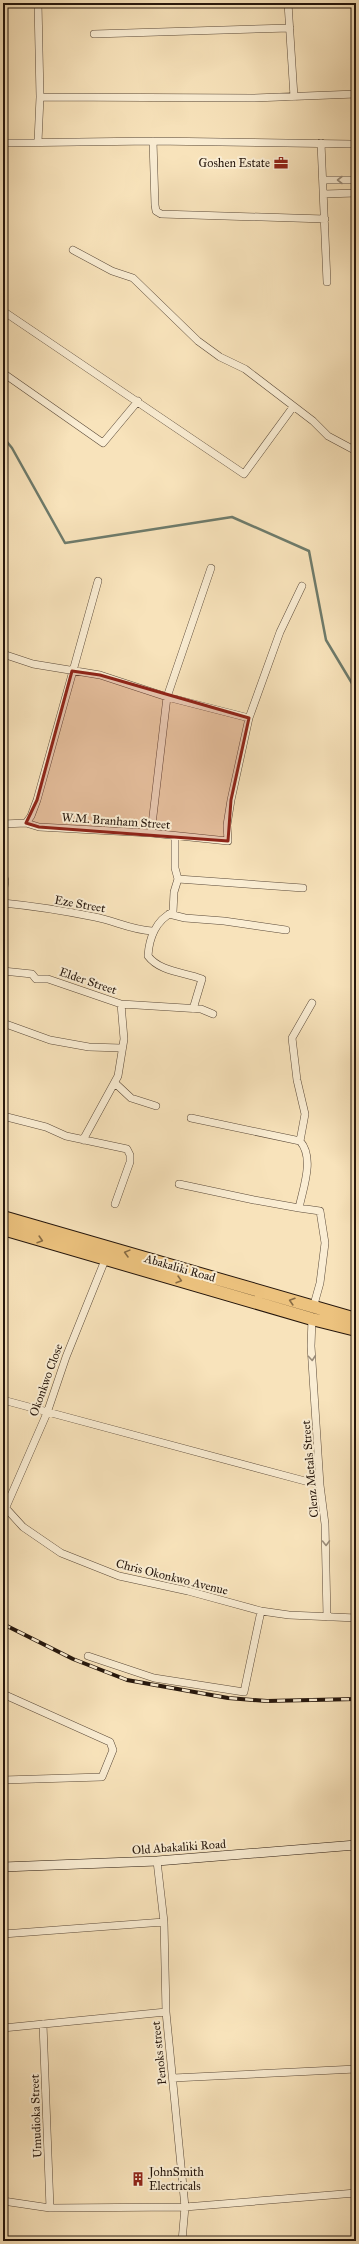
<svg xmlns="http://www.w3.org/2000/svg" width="359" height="2244" viewBox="0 0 359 2244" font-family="'IM FELL Great Primer',serif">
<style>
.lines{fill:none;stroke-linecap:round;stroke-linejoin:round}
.stream{stroke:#6e7b6b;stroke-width:2.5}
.street-casing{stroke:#5a4938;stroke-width:8}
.secondary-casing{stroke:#25160c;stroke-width:10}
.highway-casing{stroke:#25160c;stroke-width:14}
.street{stroke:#faedd3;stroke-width:7}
.secondary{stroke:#faedd3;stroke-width:9}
.highway{stroke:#ecc27e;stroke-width:12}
.rail-casing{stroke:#25160c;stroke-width:4}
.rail{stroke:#faedd3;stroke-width:2.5;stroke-dasharray:8;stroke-linecap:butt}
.oneway{stroke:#9a8c79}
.oneway2{stroke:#886c45}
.marked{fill:#8f2418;fill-opacity:0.2;stroke:#8f2418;stroke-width:3;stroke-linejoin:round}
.labels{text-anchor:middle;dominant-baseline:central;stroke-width:4;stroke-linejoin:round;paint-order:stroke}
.poi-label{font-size:12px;fill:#25160c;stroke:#faedd3;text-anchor:end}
.street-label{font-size:12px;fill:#25160c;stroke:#faedd3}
</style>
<rect width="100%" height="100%" fill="#f8e3bb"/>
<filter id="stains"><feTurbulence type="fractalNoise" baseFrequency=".005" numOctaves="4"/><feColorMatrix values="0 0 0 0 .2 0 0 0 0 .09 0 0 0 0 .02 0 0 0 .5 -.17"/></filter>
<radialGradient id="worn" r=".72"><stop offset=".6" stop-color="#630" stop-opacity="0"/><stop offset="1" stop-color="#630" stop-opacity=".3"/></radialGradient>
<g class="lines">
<path class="stream" d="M3,437L12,448L65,543L232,517L309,551L326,640L356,690"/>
<defs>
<path id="street" d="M38,3L40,97L38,142
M288,3L294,97
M94,34L290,28
M40,97L253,98L356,94
M153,141L155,205L156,211L161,214L325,219
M3,143L153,141L351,144
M321,143L327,282
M323,180H356
M324,194L356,193
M73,250L112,271L133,278L198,341L220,357L245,369L313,421L328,436L356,451
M3,311L244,474L293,407
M3,373L103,443L138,401
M3,654L33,664L100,675L167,697L249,718
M26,823L31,816L37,800L98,581
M3,824L26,823L39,827L151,833L228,841L227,825L231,800L249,718L280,632L302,586
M151,833L167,697L211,568
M175,836V868L178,879L174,892L173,912C156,920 149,938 148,956C160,972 184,972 202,979L193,1009
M3,873L5,881L3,894
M178,879L303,888
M3,903C34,906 65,911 95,917C115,921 132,930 152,931
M169,914L185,918L224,921L286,930
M3,971L32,974L36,979H48L121,1004L201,1009L213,1014
M3,1023L50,1040L89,1047L121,1048
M115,1083L131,1098L156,1106
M3,1116L46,1127L66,1136L127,1149L130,1155V1162L115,1204
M191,1118L300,1141C315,1158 303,1188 299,1208L320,1211L325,1243L320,1283L313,1308
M83,1140L118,1076L124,1039L121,1004
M300,1141L305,1114L297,1080L292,1038L312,1003
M179,1184L254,1200L299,1208
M312,1319L311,1346L320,1485L325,1524L327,1617
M3,1400L320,1485
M3,1505L23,1527L61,1553L119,1576L188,1591L261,1611L289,1615L356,1618
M6,1507L47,1413L66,1357L105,1260
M88,1656L154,1678L244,1692L261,1611
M3,1694L110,1742L113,1750L102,1777L3,1780
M157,1861L164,1922L166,2012L185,2207L182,2241
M3,1934L164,1922
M43,2024L50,2208
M3,2028L166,2012
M173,2078L356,2069
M3,2201L50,2208L185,2207L356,2193"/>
<path id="secondary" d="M3,1867L157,1861L356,1845"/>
<path id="highway" d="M3,1217L356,1319
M3,1229L312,1319L356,1330"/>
</defs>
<use href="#street" class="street-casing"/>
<use href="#secondary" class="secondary-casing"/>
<use href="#highway" class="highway-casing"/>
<use href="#street" class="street"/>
<use href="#secondary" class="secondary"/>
<use href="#highway" class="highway"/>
<defs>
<path id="rail" d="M3,1624L73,1659L127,1680L228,1698L267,1701L356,1699"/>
</defs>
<use href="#rail" class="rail-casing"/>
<use href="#rail" class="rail"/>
</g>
<defs><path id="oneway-chevron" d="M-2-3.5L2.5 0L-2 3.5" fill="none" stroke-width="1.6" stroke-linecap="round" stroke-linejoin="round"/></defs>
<g class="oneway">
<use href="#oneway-chevron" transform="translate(340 180) rotate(180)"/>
<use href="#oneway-chevron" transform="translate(312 1358) rotate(85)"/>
<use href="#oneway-chevron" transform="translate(326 1543) rotate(89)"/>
</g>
<g class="oneway2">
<use href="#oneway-chevron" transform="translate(40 1240) rotate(17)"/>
<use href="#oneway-chevron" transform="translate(127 1253) rotate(-165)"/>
<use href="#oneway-chevron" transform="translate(179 1280) rotate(16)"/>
<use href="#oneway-chevron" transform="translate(292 1301) rotate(-163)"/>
</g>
<path class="marked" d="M72,671L100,675L249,718L231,800L228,841L39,827L26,823L37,800Z"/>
<defs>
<symbol id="office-bare" viewBox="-9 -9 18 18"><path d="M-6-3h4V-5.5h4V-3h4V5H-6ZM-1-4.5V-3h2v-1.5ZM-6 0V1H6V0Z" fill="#8f2418" stroke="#faedd3" stroke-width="2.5" paint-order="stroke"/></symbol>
<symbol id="building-bare" viewBox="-9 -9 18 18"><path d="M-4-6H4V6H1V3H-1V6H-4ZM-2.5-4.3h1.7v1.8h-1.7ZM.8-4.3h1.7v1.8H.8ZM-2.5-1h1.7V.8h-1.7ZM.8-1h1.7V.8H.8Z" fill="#8f2418" stroke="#faedd3" stroke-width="2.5" paint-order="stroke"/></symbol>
</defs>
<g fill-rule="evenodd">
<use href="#office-bare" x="271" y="153" width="20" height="20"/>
<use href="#building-bare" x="128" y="2169" width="20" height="20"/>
</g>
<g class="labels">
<g class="poi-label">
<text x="270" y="163">Goshen Estate</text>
<text x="149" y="2172" text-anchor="start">JohnSmith<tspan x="149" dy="14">Electricals</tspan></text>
</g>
<g class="street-label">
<text transform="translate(116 821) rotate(4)">W.M. Branham Street</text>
<text transform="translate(80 904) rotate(10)">Eze Street</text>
<text transform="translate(88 981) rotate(19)">Elder Street</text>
<text transform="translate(180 1268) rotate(16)">Abakaliki Road</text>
<text transform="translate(46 1380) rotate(-70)">Okonkwo Close</text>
<text transform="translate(310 1469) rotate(-95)">Clenz Metals Street</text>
<text transform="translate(172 1577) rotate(14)">Chris Okonkwo Avenue</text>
<text transform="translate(179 1847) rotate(-4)">Old Abakaliki Road</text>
<text transform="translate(159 2053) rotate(-96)">Penoks street</text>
<text transform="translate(36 2116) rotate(-92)">Umudioka Street</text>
</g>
</g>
<rect width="359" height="2244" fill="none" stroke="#f8e3bb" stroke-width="16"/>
<rect x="4" y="4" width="351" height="2236" fill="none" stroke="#25160c" stroke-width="2"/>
<rect x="8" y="8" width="343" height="2228" fill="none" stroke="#25160c"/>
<rect width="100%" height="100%" filter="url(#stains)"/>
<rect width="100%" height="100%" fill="url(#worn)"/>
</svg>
